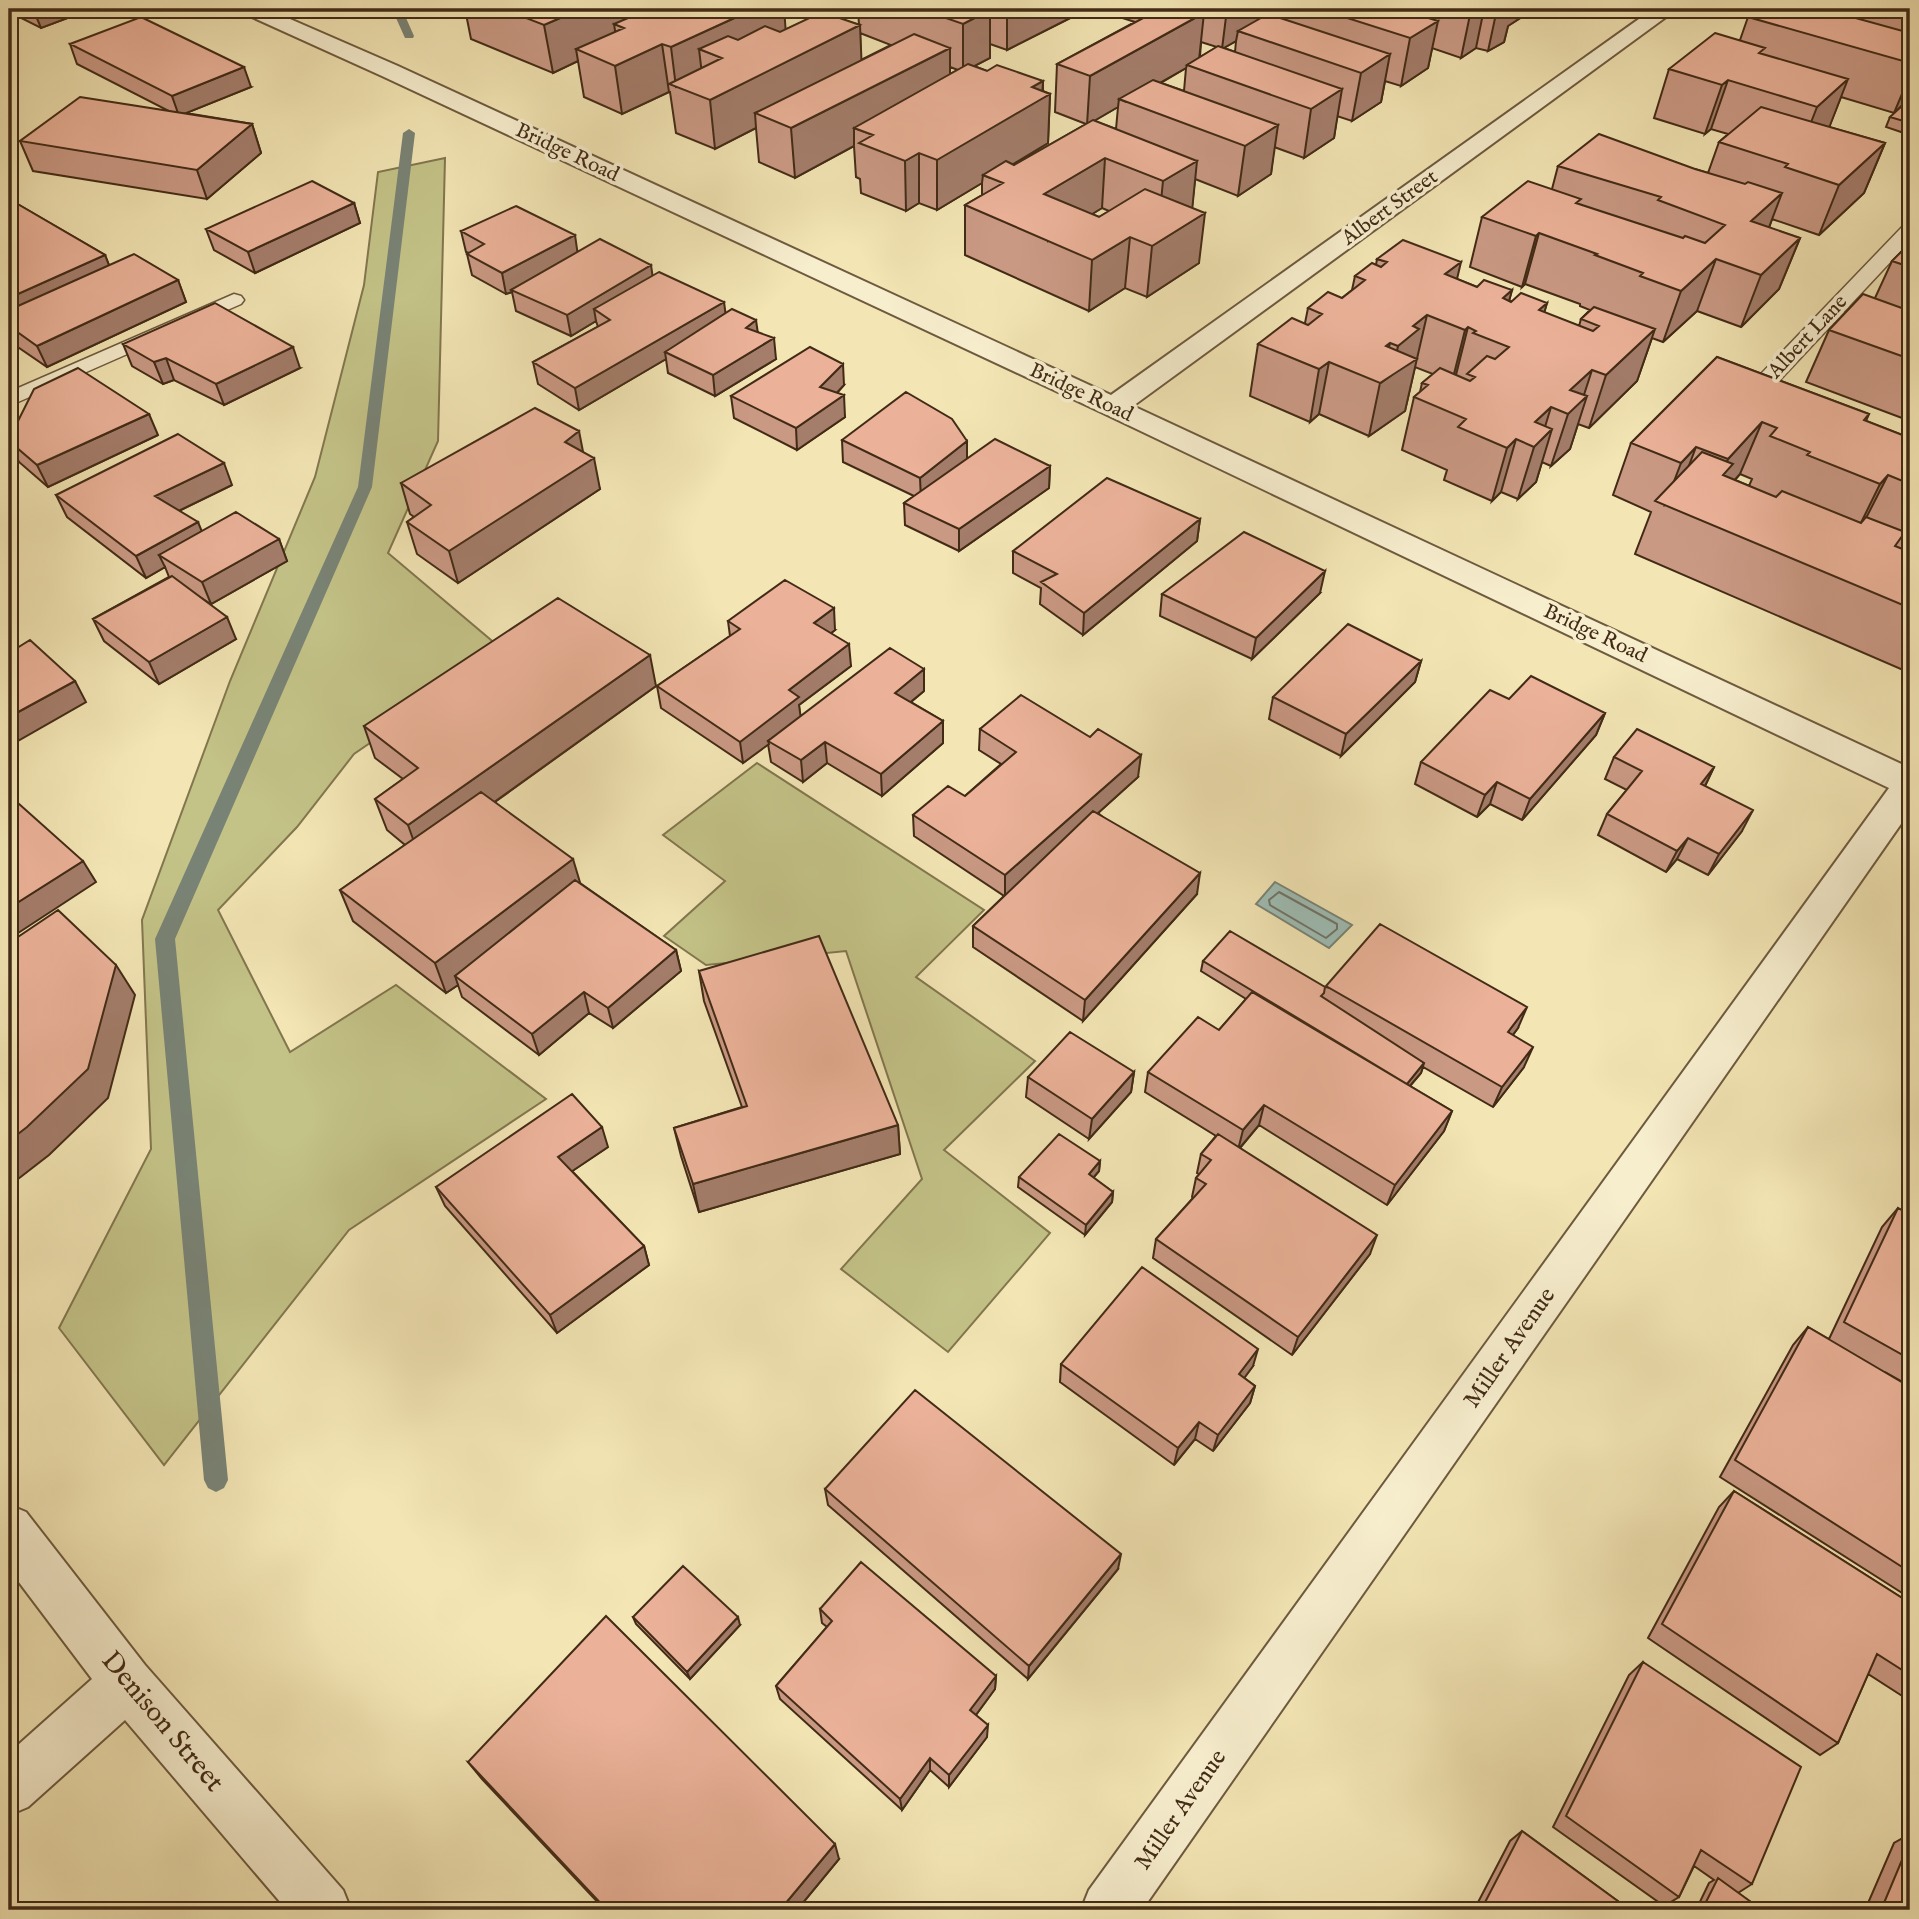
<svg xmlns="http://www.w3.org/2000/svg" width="1919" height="1919" viewBox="0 0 1919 1919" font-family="'IM FELL English',serif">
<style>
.green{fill:#c3c287;stroke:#82764e;stroke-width:2}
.water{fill:#9ebdb5;stroke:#798375;stroke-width:2}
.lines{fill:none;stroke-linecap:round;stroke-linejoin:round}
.shore{stroke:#707466;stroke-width:2}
.stream{fill:#798375;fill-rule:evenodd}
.service-casing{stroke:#6e5a3e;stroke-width:3}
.minor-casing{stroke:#6e5a3e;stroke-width:4}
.service{fill:#f7eece;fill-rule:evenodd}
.minor{fill:#f7eece;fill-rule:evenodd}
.wall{fill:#ca9984;stroke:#422b16;stroke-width:2;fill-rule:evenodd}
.shaded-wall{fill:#a47d6b;stroke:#422b16;stroke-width:2}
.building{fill:#ebb299;stroke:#422b16;stroke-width:2}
.labels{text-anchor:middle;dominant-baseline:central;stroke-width:7;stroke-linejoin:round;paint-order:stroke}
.far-street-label{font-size:21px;fill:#422b16;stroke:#f7eece}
.street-label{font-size:24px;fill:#422b16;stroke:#f7eece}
.near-street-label{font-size:28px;fill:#422b16;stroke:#f7eece}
</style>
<rect width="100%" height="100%" fill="#f3e5b4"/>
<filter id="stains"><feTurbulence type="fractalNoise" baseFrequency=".00286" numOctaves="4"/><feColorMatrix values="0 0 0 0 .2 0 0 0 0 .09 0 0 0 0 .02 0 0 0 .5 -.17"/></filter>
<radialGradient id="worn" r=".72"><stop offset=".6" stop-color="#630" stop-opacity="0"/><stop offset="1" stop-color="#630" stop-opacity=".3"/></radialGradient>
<path class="green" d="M445,158L438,441L388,553L504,651L354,754L297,827L218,910L290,1052L396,985L546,1099L349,1230L164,1465L59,1328L151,1149L142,920L230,681L315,477L364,285L378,172Z
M757,763L984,910L916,977L1035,1061L944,1150L1050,1233L948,1352L841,1269L922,1179L846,951L706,965L664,936L725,881L663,835Z"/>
<path class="water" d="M1275,882L1352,925L1329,948L1256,904Z"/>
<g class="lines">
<path class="shore" d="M1279,892L1337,924V929L1326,938L1270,905L1269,900Z"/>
<path class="stream" d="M392,9H402L414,36L413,38H405Z
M409,129L415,133L372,487L175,939L228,1480L224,1488L216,1492L208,1488L204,1480L155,939L358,487L403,133Z"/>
<defs>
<path id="service" d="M1910,224V241L1750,412H1734L1731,407L1734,402L1903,226Z
M234,294L241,296L244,300L241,304L9,406V392Z"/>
<path id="minor" d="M239,9H267L398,66L1111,395L1653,9H1677L1133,406L1910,768V811L1142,1910H1081L1089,1890L1889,788L1103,413L382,76L243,13Z
M9,1505L26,1512L145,1665L343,1890L351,1910H287L125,1720L28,1807L9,1815V1753L92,1679L9,1569Z"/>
</defs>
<use href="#service" class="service-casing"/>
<use href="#minor" class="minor-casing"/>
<use href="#service" class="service"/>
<use href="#minor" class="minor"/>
</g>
<path class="wall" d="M9,9H80L71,12L73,16L41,28L9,12Z
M465,9H784L785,30L815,16L797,9H857L838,18L859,25L858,9H1088L1007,50L990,44V58L974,66L987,71L1043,81V91L1050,94L1048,143L1013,164L1014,165L1086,124L1055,112L1057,64L1135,22L1110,14V9H1534L1508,26L1504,42L1488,51L1476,48L1461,58L1432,48L1428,68L1401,86L1385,81L1381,102L1352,121L1337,116L1334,138L1304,158L1274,147L1271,174L1238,196L1195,179L1192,207L1199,263L1147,297L1125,288L1089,311L965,255V205L982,195V183L937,210L919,203L906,211L861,193L860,179L856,177L854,146L795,178L759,162L756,128L715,149L676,133L670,92H669L622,114L584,97L578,61L553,73L471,39ZM1288,11L1286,20L1278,17ZM860,33L891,45L861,60ZM1236,41L1235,52L1224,48ZM1201,42L1217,47L1200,57ZM950,67L958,70L950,74ZM1186,68L1184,91L1161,83ZM1118,107L1116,129L1094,121ZM1102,208L1109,211L1099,217L1092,214Z
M1758,9H1910V98L1894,113L1841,97L1829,127L1885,143L1864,193L1819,235L1772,219L1769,228L1800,238L1779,289L1741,327L1697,311L1663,342L1652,338L1637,381L1589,428L1578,424L1570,449L1551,466L1542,462L1536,482L1518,499L1501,492L1492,501L1444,480L1447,470L1402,450L1414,397L1420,392L1422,383L1433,374L1415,367L1405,411L1369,436L1319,414L1310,422L1250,396L1258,344L1305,323L1308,308L1342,298L1352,290L1355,276L1376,265L1377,259L1457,279L1477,287L1512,290L1509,301L1547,303L1544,313L1579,326L1581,319L1590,310L1580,306V304L1525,284L1522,287L1470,267L1482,217L1552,189L1558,166L1695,169L1708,173L1719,142L1728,134L1711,129L1705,134L1654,118L1669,69L1740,40L1748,17Z
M70,44L251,87L186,113L252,124L261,153L207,199L33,171L20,141L169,111L77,64Z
M1910,106V135L1886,127L1890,117Z
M9,199L105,255L109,265L178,280L186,302L47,367L9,341Z
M354,203L360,223L255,273L214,250L206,229Z
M461,231L578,251L653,276L725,313L758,332L776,359L715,396L668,373L666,359L579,410L538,384L533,362L598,327L596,321L571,336L516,311L512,292L506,294L472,275L467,254L469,253L466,252Z
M1910,244V421L1806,382L1829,330L1875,298L1892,261Z
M123,344L300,368L224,405L174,380L163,384L132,366Z
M1717,357L1869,414L1866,421L1910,438V673L1635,554L1651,512L1613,495L1631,443ZM1740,474L1752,479L1749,486L1735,480Z
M844,385L837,393L845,417L797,450L734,418L731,396Z
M158,435L48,487L19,462L9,441Z
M842,440L967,441V459L1050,466L1049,488L959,551L905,525L904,503L914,496L843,462Z
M583,452L600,489L458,583L417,554L407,522L414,517L410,514L401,483Z
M232,485L179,511L202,531L279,539L287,561L211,604L198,596L236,639L159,684L104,641L93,619L169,577L165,567L146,578L67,517L56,495Z
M1200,519L1197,541L1083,635L1040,604L1041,588L1013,573V551Z
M1320,593L1252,659L1160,616L1162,594Z
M728,621L835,630L831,633L851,666L799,705L800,716L924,691L911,702L943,721V743L882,796L827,763L803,782L771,762L768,744L743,763L661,708L657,686L730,636Z
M1421,661L1415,682L1341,756L1269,719L1273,697Z
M656,686L495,802L580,883L676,950L681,971L613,1028L589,1013L539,1055L462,997L458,985L446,993L353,921L340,890L405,845L387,830L375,799L403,779L375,758L364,726Z
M1509,699L1605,713L1596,735L1522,820L1490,804L1477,817L1415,784L1421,762Z
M980,729L1138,777L1098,813L1197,894L1083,1021L973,947V926L1004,896L914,836L913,815L965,796L1001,764L979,750Z
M1614,757L1714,767L1705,786L1742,831L1708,875L1677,859L1666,872L1598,835L1607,814L1627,790L1605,779Z
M1203,961L1518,1028L1513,1035L1524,1067L1493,1107L1423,1067L1421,1073L1410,1086L1452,1111L1444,1131L1387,1205L1259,1125L1240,1148L1370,1254L1292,1355L1153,1258L1156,1239L1193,1198L1192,1197L1196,1178L1199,1174L1197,1173L1201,1154L1216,1136L1145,1092L1148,1072L1219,1030L1246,999L1201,971Z
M699,971L898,1125L900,1154L699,1212L681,1156L674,1128L742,1107L704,1001Z
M1134,1072L1131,1092L1089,1139L1026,1097L1028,1077Z
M608,1147L572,1171L644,1246L649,1265L557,1333L445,1206L436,1187Z
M1100,1161L1099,1171L1093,1178L1113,1192L1112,1202L1085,1235L1018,1187L1019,1177Z
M1898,1208L1910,1215V1386L1885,1372L1910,1387V1598L1720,1477L1793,1345L1808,1327L1829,1339L1882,1227Z
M1061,1364L1253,1366L1244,1378L1255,1386L1250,1403L1213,1451L1195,1439L1174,1465L1060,1382Z
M825,1489L1118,1569L1028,1679L828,1505Z
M1734,1491L1910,1603V1701L1868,1674L1838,1743L1820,1755L1648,1638L1719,1507Z
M820,1609L996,1676L995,1689L976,1715L987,1737L949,1787L930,1770L902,1810L780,1699L776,1686L827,1627L822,1623Z
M633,1617L740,1625L690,1679L636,1624Z
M1643,1662L1752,1884L1738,1893L1762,1910H1696L1709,1883L1714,1880L1694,1866L1679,1897L1664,1906L1553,1827L1629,1675Z
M468,1762L839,1859L797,1910H605L482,1779Z
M1522,1831L1630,1910H1474L1510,1841Z
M1910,1834V1910H1865L1894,1843Z"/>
<path class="shaded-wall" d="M33,9H80L71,12L73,16L41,28Z
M581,9H672L624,28L614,24L617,43L576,49L578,61L553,73L544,25Z
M754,9H784L786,34L722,58L699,49L703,83L676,87L671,47Z
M830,9H857L830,22Z
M1007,9H1088L1007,50Z
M1227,9H1288V11L1247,34L1238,31L1236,41L1222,49Z
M1474,9H1484L1476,48L1461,58L1471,10Z
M1497,9H1534L1508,26L1504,42L1488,51Z
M990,10V58L963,72V24Z
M1204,13L1199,60L1187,65L1186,68L1126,102L1119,99L1118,107L1087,125L1090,76Z
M1438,21L1428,68L1401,86L1410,38Z
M860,25L862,73L755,113L756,128L715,149L710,100Z
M662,44L669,92L622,114L615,66Z
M950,48V96L873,135L854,128V146L795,178L791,128Z
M1390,54L1381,102L1352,121L1361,73Z
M244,67L251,87L179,116L172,96Z
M1910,75V98L1894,113Z
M1848,79L1829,128L1798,156L1817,107Z
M1728,80L1711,129L1705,134L1722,85Z
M1043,81L1042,98L1050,94L1048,143L990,178L983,175L982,183L937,210V160L1032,87Z
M1342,89L1334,138L1304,158L1311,109Z
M252,124L261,153L207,199L197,170Z
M1278,125L1271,174L1238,196L1245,146Z
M1885,143L1864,193L1819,235L1839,185Z
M919,153V203L906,211L905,161Z
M1105,158L1102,208L1048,241L1044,194Z
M1197,161L1192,211L1158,232L1163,181Z
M1782,193L1763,243L1751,221Z
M354,203L360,223L255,273L248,252Z
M1205,213L1199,263L1147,297L1152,246Z
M1539,233L1525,284L1522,287L1536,236Z
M575,235L578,256L511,290L512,292L506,294L502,273Z
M1130,237L1125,288L1089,311L1092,260Z
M1800,238L1779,289L1741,327L1761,275Z
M105,255L117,286L9,326V298Z
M1716,259L1697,311L1663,342L1681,291Z
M1461,262L1449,313L1445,274Z
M651,265L654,286L594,309L596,321L571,336L567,315Z
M178,280L186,302L47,367L37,346Z
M1512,290L1498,342L1503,298Z
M724,302L727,324L665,352L666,359L579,410L575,388Z
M1547,303L1532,355L1539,310Z
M1427,315L1405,411L1369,436L1380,383L1386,346L1390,343L1381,383L1392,375L1398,346L1413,326Z
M756,320L759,341L746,328Z
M1468,327L1455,379L1452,382L1465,330Z
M1655,329L1637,381L1589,428L1606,375Z
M774,338L776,359L715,396L713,375Z
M293,347L300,368L224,405L216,384Z
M166,358L174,380L163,384L154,362Z
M1329,362L1319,414L1310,422L1319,369Z
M843,364L844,385L822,409L820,387Z
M1592,370L1582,401L1587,396L1570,449L1551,466L1568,414L1570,390Z
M844,395L845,417L797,450L796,428Z
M1551,407L1541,440L1552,429L1536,482L1518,499L1534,447L1535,422Z
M149,414L158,435L48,487L37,465Z
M1762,422L1740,474L1706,512L1728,459Z
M579,431L585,462L594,458L600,489L458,583L449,551L565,442Z
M1516,439L1501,492L1492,501L1507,448Z
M967,441V463L921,500L920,478Z
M1696,447L1676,500L1665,505L1681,463Z
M224,463L232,485L164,518L155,496Z
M1050,466L1049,488L959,551V529Z
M1888,475L1861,528L1854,537L1880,484Z
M1200,519L1197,541L1083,635L1084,613Z
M198,522L207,544L159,555L165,567L146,578L136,556Z
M279,539L287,561L211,604L202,582Z
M1325,571L1320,593L1252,659L1256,638Z
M834,608L835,630L816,645L814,623Z
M227,617L236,639L159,684L149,662Z
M849,644L851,666L799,705L801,719L768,741L769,744L743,763L740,742L789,690Z
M650,655L656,686L419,856L408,825Z
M1421,661L1415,682L1341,756L1346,734Z
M924,669V691L896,714L895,693Z
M75,681L86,702L9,746V717Z
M1605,713L1596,735L1522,820L1530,799Z
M943,721V743L882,796L881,774Z
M825,742L827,763L803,782L801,760Z
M1141,755L1138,777L1005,897V875Z
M1714,767L1704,788L1701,784Z
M1497,782L1490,804L1477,817L1485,795Z
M1753,810L1742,831L1708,875L1719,854Z
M1688,838L1677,859L1666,872L1677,851Z
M573,859L582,889L455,976L458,985L446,993L435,963Z
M83,861L96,882L9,939V908Z
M1200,873L1197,894L1083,1021L1085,1000Z
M676,950L681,971L613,1028L608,1008Z
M116,965L135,995L108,1098L49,1155L9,1186V1141Z
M584,992L589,1013L539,1055L532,1034Z
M1527,1007L1518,1028L1499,1053L1508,1032Z
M1533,1047L1524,1067L1493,1107L1502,1087Z
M1424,1063L1421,1073L1402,1095L1406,1085Z
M1134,1072L1131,1092L1089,1139L1092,1119Z
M1264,1105L1259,1125L1238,1150L1243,1130Z
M1452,1111L1444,1131L1387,1205L1395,1185Z
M898,1125L900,1154L699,1212L693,1184Z
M602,1127L608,1147L565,1176L558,1157Z
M1100,1161L1099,1171L1088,1184L1089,1174Z
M1113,1192L1112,1202L1085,1235L1086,1225Z
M1377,1235L1370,1254L1292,1355L1298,1337Z
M644,1246L649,1265L557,1333L550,1315Z
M1258,1349L1253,1366L1234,1392L1239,1374Z
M1255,1386L1250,1403L1213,1451L1218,1435Z
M1199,1422L1195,1439L1174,1465L1178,1448Z
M1121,1554L1118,1569L1028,1679L1029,1666Z
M738,1617L740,1625L690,1679L687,1672Z
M996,1676L995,1689L970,1723V1710Z
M988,1725L987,1737L949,1787V1775Z
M930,1758V1770L902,1810L900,1799Z
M835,1844L839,1859L797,1910H780Z"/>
<path class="building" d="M503,9H581L544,25Z
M649,9H754L671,47L662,44L615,66L576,49L624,28L614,24Z
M920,9H986L990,10L963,24Z
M1160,9H1192L1204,13L1090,76L1057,64Z
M1319,9H1400L1438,21L1410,38Z
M1758,9H1823L1910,33V63L1748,17Z
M822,12L860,25L710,100L669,84L722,58L699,49L728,36L738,40L765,26L780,32Z
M1268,14L1390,54L1361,73L1238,31Z
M141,17L244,67L172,96L70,44Z
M1715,33L1765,48L1759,53L1848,79L1817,107L1728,80L1722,85L1669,69Z
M914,34L950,48L791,128L755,113Z
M1218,46L1342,89L1311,109L1187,65Z
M968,64L987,71L997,65L1043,81L1032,87L1050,94L937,160L919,153L905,161L859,143L873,135L854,128Z
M1153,80L1278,125L1245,146L1119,99Z
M80,97L252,124L197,170L20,141Z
M1904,104L1910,106V123L1890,117Z
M1761,107L1885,143L1839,185L1785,167L1788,164L1719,142Z
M1093,120L1197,161L1163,181L1105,158L1044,194L1099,217L1145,189L1205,213L1152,246L1130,237L1092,260L965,205L1003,183L983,175L1006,161L1014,165Z
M1599,134L1695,169L1745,184L1748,182L1782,193L1751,221L1800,238L1761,275L1716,259L1681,291L1640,276L1643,273L1595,255L1597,254L1539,233L1536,236L1482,217L1528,181L1581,199L1576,203L1683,238L1685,236L1705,243L1725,225L1658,200L1661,197L1558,166Z
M312,181L354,203L248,252L206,229Z
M9,199L105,255L9,298Z
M516,206L575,235L502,273L467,254L484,244L461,231Z
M600,239L651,265L567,315L511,290Z
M1403,240L1461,262L1445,274L1477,287L1484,280L1512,290L1503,298L1511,302L1521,293L1547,303L1539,310L1593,331L1599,326L1581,319L1594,307L1655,329L1606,375L1592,370L1570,390L1587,396L1568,414L1551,407L1535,422L1552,429L1534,447L1516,439L1507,448L1458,427L1466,419L1414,397L1428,385L1422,383L1440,368L1470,381L1475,377L1467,374L1487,356L1495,359L1509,347L1473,333L1476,331L1468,327L1465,330L1427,315L1413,326L1419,329L1398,346L1390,343L1386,346L1417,359L1380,383L1329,362L1319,369L1258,344L1292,318L1308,325L1322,314L1308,308L1328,292L1342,298L1365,280L1355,276L1372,263L1381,267L1387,262L1377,259Z
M1909,244H1910V267L1892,261Z
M134,254L178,280L37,346L9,326V310Z
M659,272L724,302L575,388L533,362L610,320L594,309Z
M1863,294L1910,311V359L1829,330Z
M215,303L293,347L216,384L166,358L154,362L123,344Z
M732,309L756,320L746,328L774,338L713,375L665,352Z
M810,347L843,364L820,387L844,395L796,428L731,396Z
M1717,357L1869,414L1864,420L1910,438V484L1888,475L1880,484L1807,455L1810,452L1770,436L1777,428L1762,422L1728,459L1696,447L1681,463L1631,443Z
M78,368L149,414L37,465L9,441V439L34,389Z
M906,392L952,419L967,441L920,478L842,440Z
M535,408L579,431L565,442L594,458L449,551L407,522L431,505L401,483Z
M178,434L224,463L155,496L198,522L136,556L56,495Z
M995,439L1050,466L959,529L904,503Z
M1702,452L1733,464L1723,475L1776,497L1782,491L1861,523L1866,517L1905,532L1895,546L1910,552V608L1655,501Z
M1107,478L1200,519L1084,613L1041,582L1057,574L1013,551Z
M236,512L279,539L202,582L159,555Z
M1244,532L1325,571L1256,638L1162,594Z
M172,576L227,617L149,662L93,619Z
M785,580L834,608L814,623L849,644L789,690L799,697L740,742L657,686L740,629L728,621Z
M558,598L650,655L408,825L375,799L418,768L364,726Z
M1348,624L1421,661L1346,734L1273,697Z
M30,640L75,681L9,717V653Z
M890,648L924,669L895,693L943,721L881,774L825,742L801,760L768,741Z
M1531,676L1605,713L1530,799L1497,782L1485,795L1421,762L1490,690L1509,699Z
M1021,695L1090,737L1098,729L1141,755L1005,875L913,815L948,786L965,796L1016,752L980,729Z
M1637,729L1714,767L1701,784L1753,810L1719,854L1688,838L1677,851L1607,814L1642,771L1614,757Z
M481,792L573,859L435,963L340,890Z
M9,795L83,861L9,908Z
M1093,811L1200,873L1085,1000L973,926Z
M575,880L676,950L608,1008L584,992L532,1034L455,976Z
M58,910L116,965L88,1069L27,1127L9,1141V943Z
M1380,924L1527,1007L1508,1032L1533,1047L1502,1087L1326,986Z
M1230,931L1325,987L1324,993L1321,996L1424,1063L1407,1084L1203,961Z
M819,936L898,1125L693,1184L674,1128L747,1106L699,971Z
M1252,992L1452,1111L1395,1185L1264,1105L1243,1130L1148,1072L1198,1017L1219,1030Z
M1070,1032L1134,1072L1092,1119L1028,1077Z
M572,1094L602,1127L558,1157L644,1246L550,1315L436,1187Z
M1059,1134L1100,1161L1089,1174L1113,1192L1086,1225L1019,1177Z
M1218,1134L1377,1235L1298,1337L1156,1239L1206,1184L1196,1178L1211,1160L1201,1154Z
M1898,1208L1910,1215V1359L1844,1322Z
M1142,1267L1258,1349L1239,1374L1255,1386L1218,1435L1199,1422L1178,1448L1061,1364Z
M1808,1327L1910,1387V1572L1735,1460Z
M915,1390L1121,1554L1029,1666L825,1489Z
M1734,1491L1910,1603V1675L1877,1654L1838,1743L1662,1624Z
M861,1562L996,1676L970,1710L988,1725L949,1775L930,1758L900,1799L776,1686L832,1621L820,1609Z
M683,1566L738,1617L687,1672L633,1617Z
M606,1616L835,1844L780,1910H607L468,1762Z
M1643,1662L1801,1767L1752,1884L1701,1850L1679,1897L1566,1816Z
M1522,1831L1630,1910H1481Z
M1910,1841V1910H1881Z
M1718,1878L1762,1910H1702Z"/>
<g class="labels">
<g class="far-street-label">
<text transform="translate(567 153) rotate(25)">Bridge Road</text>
<text transform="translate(1390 208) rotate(-36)">Albert Street</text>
<text transform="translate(1808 337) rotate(-47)">Albert Lane</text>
<text transform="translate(1081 393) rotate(25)">Bridge Road</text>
<text transform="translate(1595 634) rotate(25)">Bridge Road</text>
</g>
<g class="street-label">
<text transform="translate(1510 1348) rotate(-55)">Miller Avenue</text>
<text transform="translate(1181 1810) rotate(-55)">Miller Avenue</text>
</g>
<g class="near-street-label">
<text transform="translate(162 1722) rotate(50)">Denison Street</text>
</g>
</g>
<rect width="1919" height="1919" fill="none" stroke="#f3e5b4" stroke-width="35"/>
<rect x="10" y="10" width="1898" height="1898" fill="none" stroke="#422b16" stroke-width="3.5"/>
<rect x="18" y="18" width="1884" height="1884" fill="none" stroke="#422b16" stroke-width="2"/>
<rect width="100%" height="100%" filter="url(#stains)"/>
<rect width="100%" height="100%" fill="url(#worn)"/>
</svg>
